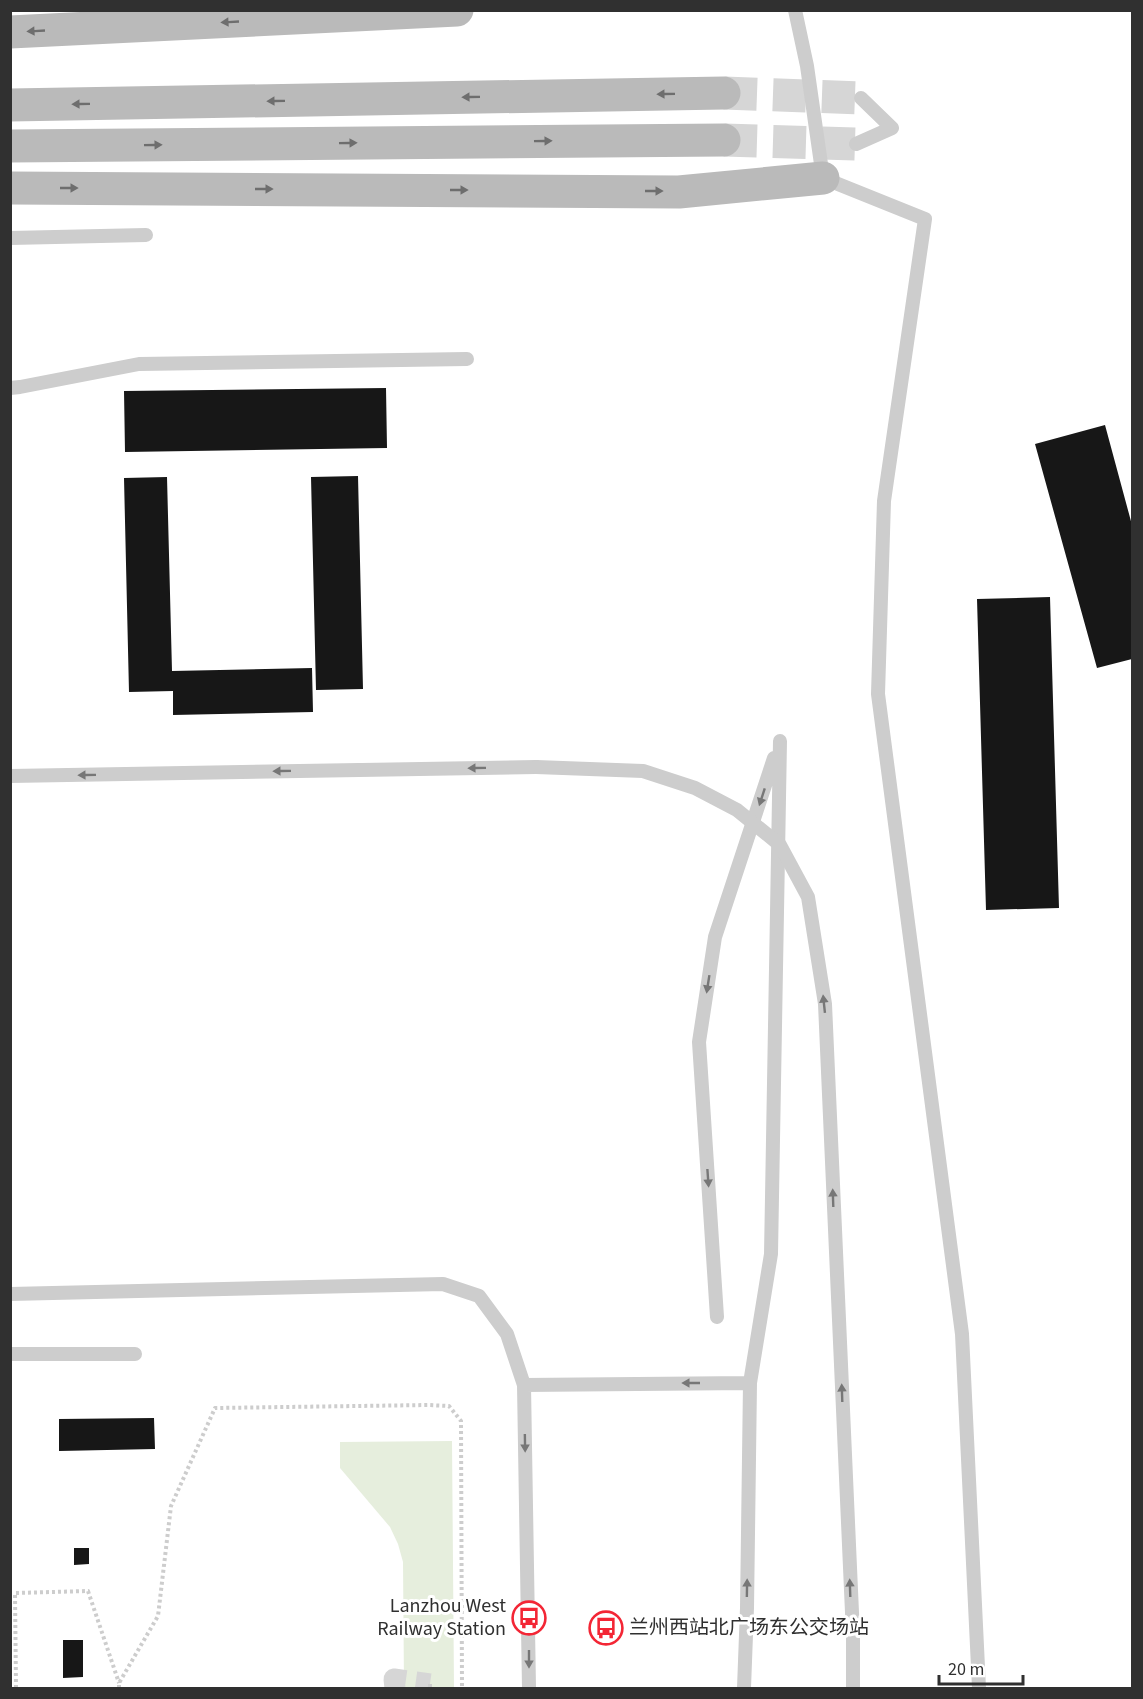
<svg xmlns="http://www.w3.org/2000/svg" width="1143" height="1699" viewBox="0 0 1143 1699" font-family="'Source Sans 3','Noto Sans SC',sans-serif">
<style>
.green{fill:#e6eedd}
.building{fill:#171717}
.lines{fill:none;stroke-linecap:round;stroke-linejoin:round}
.pedestrian-tunnel{stroke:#d6d6d6;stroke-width:21;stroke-dasharray:21 10;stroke-linecap:butt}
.secondary-tunnel{stroke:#d6d6d6;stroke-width:33;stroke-dasharray:33 16;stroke-linecap:butt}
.path{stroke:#cdcdcd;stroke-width:4;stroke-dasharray:3 3;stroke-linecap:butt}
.service{stroke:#cdcdcd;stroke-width:14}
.secondary{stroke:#bababa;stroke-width:33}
.service-bridge{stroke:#cdcdcd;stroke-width:14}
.oneway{fill:#6e6e6e}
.oneway2{fill:#777}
.labels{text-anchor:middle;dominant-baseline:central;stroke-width:6;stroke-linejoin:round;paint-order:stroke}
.poi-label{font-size:20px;fill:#303030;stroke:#fff;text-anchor:end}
</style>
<rect width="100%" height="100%" fill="#fff"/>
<path class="green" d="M452,1441L454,1688H404L403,1562L398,1544L390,1527L340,1468V1442Z"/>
<path class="building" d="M386,388L387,448L125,452L124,391Z
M1105,425L1132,525V659L1097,668L1035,444Z
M358,476L363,689L316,690L311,477Z
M167,477L172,671L312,668L313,712L173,715V691L129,692L124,478Z
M1050,597L1059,908L986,910L977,599Z
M154,1418L155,1449L59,1451V1419Z
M74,1548H89V1564L74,1565Z
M63,1640H83V1677L63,1678Z"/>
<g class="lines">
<path class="pedestrian-tunnel" d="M395,1688L394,1679L430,1684"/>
<path class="secondary-tunnel" d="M724,93L861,98
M724,140L856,144"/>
<path class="path" d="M430,1684V1688
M16,1688L15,1593L88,1591L119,1683
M119,1688V1683L158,1616L171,1506L215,1408L428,1405L449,1406L461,1421L462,1688"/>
<path class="service" d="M795,10L807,66L823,178L925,219L884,501L878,694L962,1334L979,1688
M856,144L892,128L861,98
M10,238L146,235
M10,388L20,387L139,364L467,359
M10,776L536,767
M10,1294L443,1284L479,1296L507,1334L524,1385L529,1688
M717,1317L699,1042L715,937L774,758
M10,1354H135
M524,1385L750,1383
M744,1688L747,1608L750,1383L771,1254L780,741"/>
<path class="secondary" d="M10,32L457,10
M10,105L724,93
M10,146L724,140
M10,188L679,192L823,178"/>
<path class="service-bridge" d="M536,767L643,771L695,788L737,810L780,845L808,897L825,1004L853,1635V1688"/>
</g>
<defs><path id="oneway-solid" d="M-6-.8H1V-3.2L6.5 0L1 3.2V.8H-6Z" transform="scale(1.5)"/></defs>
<g class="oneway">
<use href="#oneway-solid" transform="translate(230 22) rotate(177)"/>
<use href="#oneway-solid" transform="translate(36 31) rotate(177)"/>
<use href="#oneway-solid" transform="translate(666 94) rotate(179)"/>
<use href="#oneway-solid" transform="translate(471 97) rotate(179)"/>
<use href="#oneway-solid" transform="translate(276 101) rotate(179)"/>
<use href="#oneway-solid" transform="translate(81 104) rotate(179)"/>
<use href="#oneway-solid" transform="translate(543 141) rotate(-1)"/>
<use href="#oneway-solid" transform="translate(348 143) rotate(-1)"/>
<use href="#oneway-solid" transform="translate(153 145) rotate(-1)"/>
<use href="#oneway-solid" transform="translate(69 188)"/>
<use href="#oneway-solid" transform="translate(264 189)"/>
<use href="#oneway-solid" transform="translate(459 190)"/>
<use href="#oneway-solid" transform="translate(654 191)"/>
</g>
<g class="oneway2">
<use href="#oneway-solid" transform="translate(477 768) rotate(179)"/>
<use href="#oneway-solid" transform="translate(282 771) rotate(179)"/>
<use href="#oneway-solid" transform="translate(87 775) rotate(179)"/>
<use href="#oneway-solid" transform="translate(762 797) rotate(108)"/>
<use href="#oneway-solid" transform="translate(708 984) rotate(99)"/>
<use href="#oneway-solid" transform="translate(824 1004) rotate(-96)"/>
<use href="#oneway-solid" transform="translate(708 1178) rotate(86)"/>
<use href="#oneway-solid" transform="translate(833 1198) rotate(-92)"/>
<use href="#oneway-solid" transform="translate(691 1383) rotate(180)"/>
<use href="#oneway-solid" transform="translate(842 1393) rotate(-92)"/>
<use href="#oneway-solid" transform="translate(525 1443) rotate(89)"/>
<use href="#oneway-solid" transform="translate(747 1588) rotate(-89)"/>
<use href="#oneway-solid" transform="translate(850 1588) rotate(-92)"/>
<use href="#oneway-solid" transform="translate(529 1659) rotate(90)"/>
</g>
<defs>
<symbol id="bus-ring" viewBox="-11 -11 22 22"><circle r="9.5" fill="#fff" stroke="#f32635" stroke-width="1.5"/><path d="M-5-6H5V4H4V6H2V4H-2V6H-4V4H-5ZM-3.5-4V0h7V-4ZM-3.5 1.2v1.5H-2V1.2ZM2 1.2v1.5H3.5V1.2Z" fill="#f32635"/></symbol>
</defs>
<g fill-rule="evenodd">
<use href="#bus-ring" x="510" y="1599" width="38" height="38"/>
<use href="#bus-ring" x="587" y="1609" width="38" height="38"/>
</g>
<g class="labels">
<g class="poi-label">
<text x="506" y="1606">Lanzhou West<tspan x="506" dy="23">Railway Station</tspan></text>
<text x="629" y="1628" text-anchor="start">兰州西站北广场东公交场站</text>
</g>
</g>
<rect width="1143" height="1699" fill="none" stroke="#303030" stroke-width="24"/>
<path d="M939 1675v9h84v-9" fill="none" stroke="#303030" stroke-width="3"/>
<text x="948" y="1675" font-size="18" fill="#303030" stroke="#ffffff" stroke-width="4.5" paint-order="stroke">20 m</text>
</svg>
